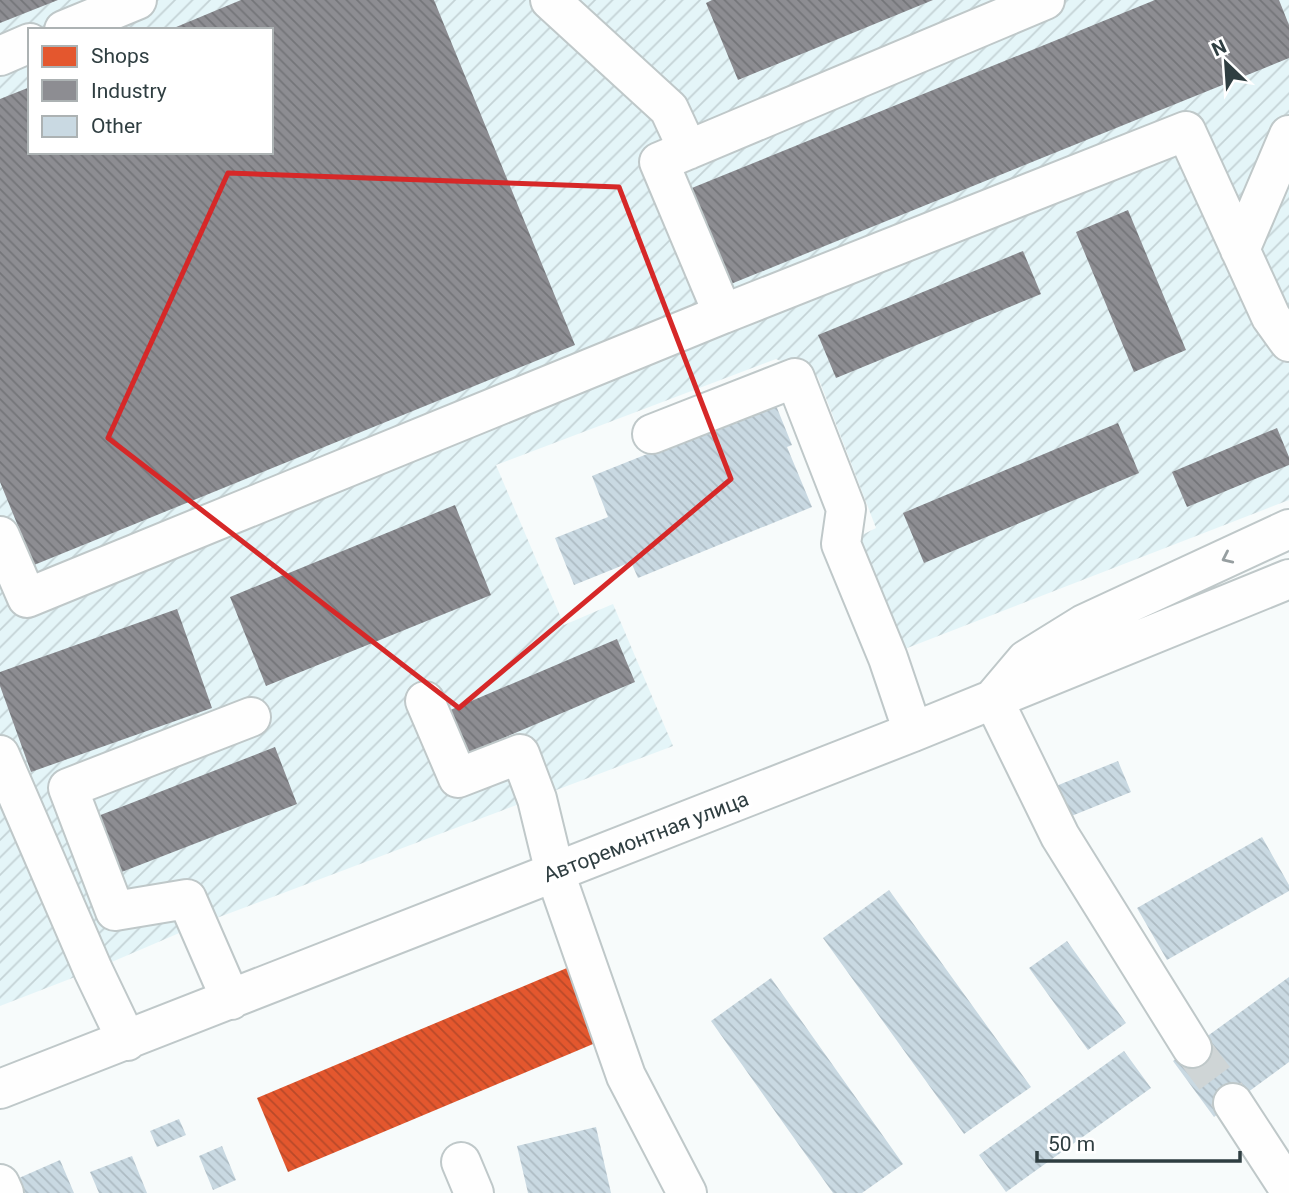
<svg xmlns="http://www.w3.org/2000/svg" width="1289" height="1193" viewBox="0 0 1289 1193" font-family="Roboto,sans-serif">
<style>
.industrial{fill:url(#industrial-furrows);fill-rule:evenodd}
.shops{fill:url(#shops-back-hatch)}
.industry{fill:url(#industry-back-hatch)}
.building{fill:url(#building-back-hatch)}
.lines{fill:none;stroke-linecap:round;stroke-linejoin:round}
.minor-tunnel{stroke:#cfd5d6;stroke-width:38;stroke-dasharray:38 19;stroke-linecap:butt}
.minor-casing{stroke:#bfc8c9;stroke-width:42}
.minor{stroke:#fefefe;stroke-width:38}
.oneway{stroke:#969ea0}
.marked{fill:none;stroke:#d62828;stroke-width:5;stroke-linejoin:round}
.labels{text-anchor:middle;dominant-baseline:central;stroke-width:7;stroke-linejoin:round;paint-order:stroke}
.street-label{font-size:21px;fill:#2f3e41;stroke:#fff}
</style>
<defs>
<pattern id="industrial-furrows" width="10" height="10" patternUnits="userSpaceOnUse" patternTransform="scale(1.75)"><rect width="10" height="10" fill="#e4f5f8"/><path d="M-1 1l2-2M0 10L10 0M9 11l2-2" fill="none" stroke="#c4d3d6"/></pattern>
<pattern id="shops-back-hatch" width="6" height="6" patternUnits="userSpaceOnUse" patternTransform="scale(1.75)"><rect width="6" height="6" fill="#e4572e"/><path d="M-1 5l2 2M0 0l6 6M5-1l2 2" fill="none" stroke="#b94929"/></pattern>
<pattern id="industry-back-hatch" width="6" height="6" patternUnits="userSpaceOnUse" patternTransform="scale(1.75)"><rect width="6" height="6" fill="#8d8d92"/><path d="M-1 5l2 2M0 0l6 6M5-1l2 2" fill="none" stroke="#747579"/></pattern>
<pattern id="building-back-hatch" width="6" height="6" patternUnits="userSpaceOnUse" patternTransform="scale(1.75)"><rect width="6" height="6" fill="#c9d9e2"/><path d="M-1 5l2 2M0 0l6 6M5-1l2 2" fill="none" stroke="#adbbc3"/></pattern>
</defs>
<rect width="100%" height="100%" fill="#f7fbfb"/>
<path class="industrial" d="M0,0H1289V500L897,652L854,539L876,528L818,377L776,359L496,465L564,625L613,604L673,746L198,925L93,970L0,1006ZM30,30H271V152H30Z"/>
<path class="shops" d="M574,965L605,1039L288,1172L257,1098Z"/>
<path class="industry" d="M0,0H58L0,23Z
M241,0H434L575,345L34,565L0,482V99L30,87V152H271V30H169Z
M712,0H933L738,80L706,3Z
M1155,0H1279L1289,25V58L721,288L682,192Z
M1128,210L1186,350L1134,372L1076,232Z
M1023,251L1041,294L836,378L818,335Z
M1118,423L1139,473L924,563L903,513Z
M1277,428L1289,457V465L1187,507L1172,472Z
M455,505L491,595L266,686L230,597Z
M177,609L212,708L31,772L0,686V672Z
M617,639L635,682L466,754L448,711Z
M275,747L297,804L119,873L98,816Z"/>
<path class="building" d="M775,403L792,445L787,447L812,507L638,578L631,562L574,585L555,538L608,517L592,476Z
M1118,761L1131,792L1069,817L1056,786Z
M1262,837L1289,885V891L1167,960L1137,908Z
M889,890L1031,1087L964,1134L823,938Z
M1067,941L1126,1023L1088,1050L1029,968Z
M1289,977V1062L1214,1117L1173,1061Z
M771,978L903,1164L862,1193H833L711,1021Z
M1124,1051L1151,1088L1006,1192L979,1155Z
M179,1119L186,1135L157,1147L150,1131Z
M596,1127L611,1193H528L517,1146Z
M222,1146L236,1180L213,1190L199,1156Z
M132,1156L147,1193H99L90,1172Z
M60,1160L74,1193H25L19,1178Z"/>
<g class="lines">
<path class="minor-tunnel" d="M1192,1048L1233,1103"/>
<defs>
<path id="minor" d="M550,0L669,109L688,150
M1045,0L659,162L723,314L1186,131L1271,317L1289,342
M64,30L137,0
M0,56L30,43
M1240,250L1289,135
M652,434L795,378L846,509L841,544L888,658L913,732
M0,536L27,598L723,314
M425,701L458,778L520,754L537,799L555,873L626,1076L687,1193
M0,755L93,970L127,1041
M231,1000L187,899L115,911L68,788L251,717
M1192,1048L1060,836L993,699L1026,660L1084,624L1289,529
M0,1089L913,732L1289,579
M1233,1103L1289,1189
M461,1162L474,1193
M0,1184L4,1193"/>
</defs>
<use href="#minor" class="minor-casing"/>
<use href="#minor" class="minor"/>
</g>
<defs><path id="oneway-chevron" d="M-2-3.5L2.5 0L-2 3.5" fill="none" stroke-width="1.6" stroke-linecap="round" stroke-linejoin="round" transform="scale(1.75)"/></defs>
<use class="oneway" href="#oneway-chevron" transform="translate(1227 558) rotate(155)"/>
<path class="marked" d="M228,173L619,187L731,479L459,708L108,438Z"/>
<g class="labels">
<g class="street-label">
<text transform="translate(646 837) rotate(-21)">Авторемонтная улица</text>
</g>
</g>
<rect x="28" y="28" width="245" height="126" fill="#ffffff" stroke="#acb2b3" stroke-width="2"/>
<rect x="42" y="46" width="35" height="21" fill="#e4572e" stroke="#acb2b3" stroke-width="2"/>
<text x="91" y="63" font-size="21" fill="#2f3e41">Shops</text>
<rect x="42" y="80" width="35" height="21" fill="#8d8d92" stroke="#acb2b3" stroke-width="2"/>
<text x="91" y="98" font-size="21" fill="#2f3e41">Industry</text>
<rect x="42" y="116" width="35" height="21" fill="#c9d9e2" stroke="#acb2b3" stroke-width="2"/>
<text x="91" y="133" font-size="21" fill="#2f3e41">Other</text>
<g transform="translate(1226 63) rotate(335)" stroke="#ffffff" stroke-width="5" paint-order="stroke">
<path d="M0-5L12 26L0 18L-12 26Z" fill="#2f3e41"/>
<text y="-10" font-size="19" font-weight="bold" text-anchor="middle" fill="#2f3e41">N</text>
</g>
<path d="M1037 1151v10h203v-10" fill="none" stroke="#2f3e41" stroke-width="3.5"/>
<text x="1048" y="1151" font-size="21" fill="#2f3e41" stroke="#ffffff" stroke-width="5" paint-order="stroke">50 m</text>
</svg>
